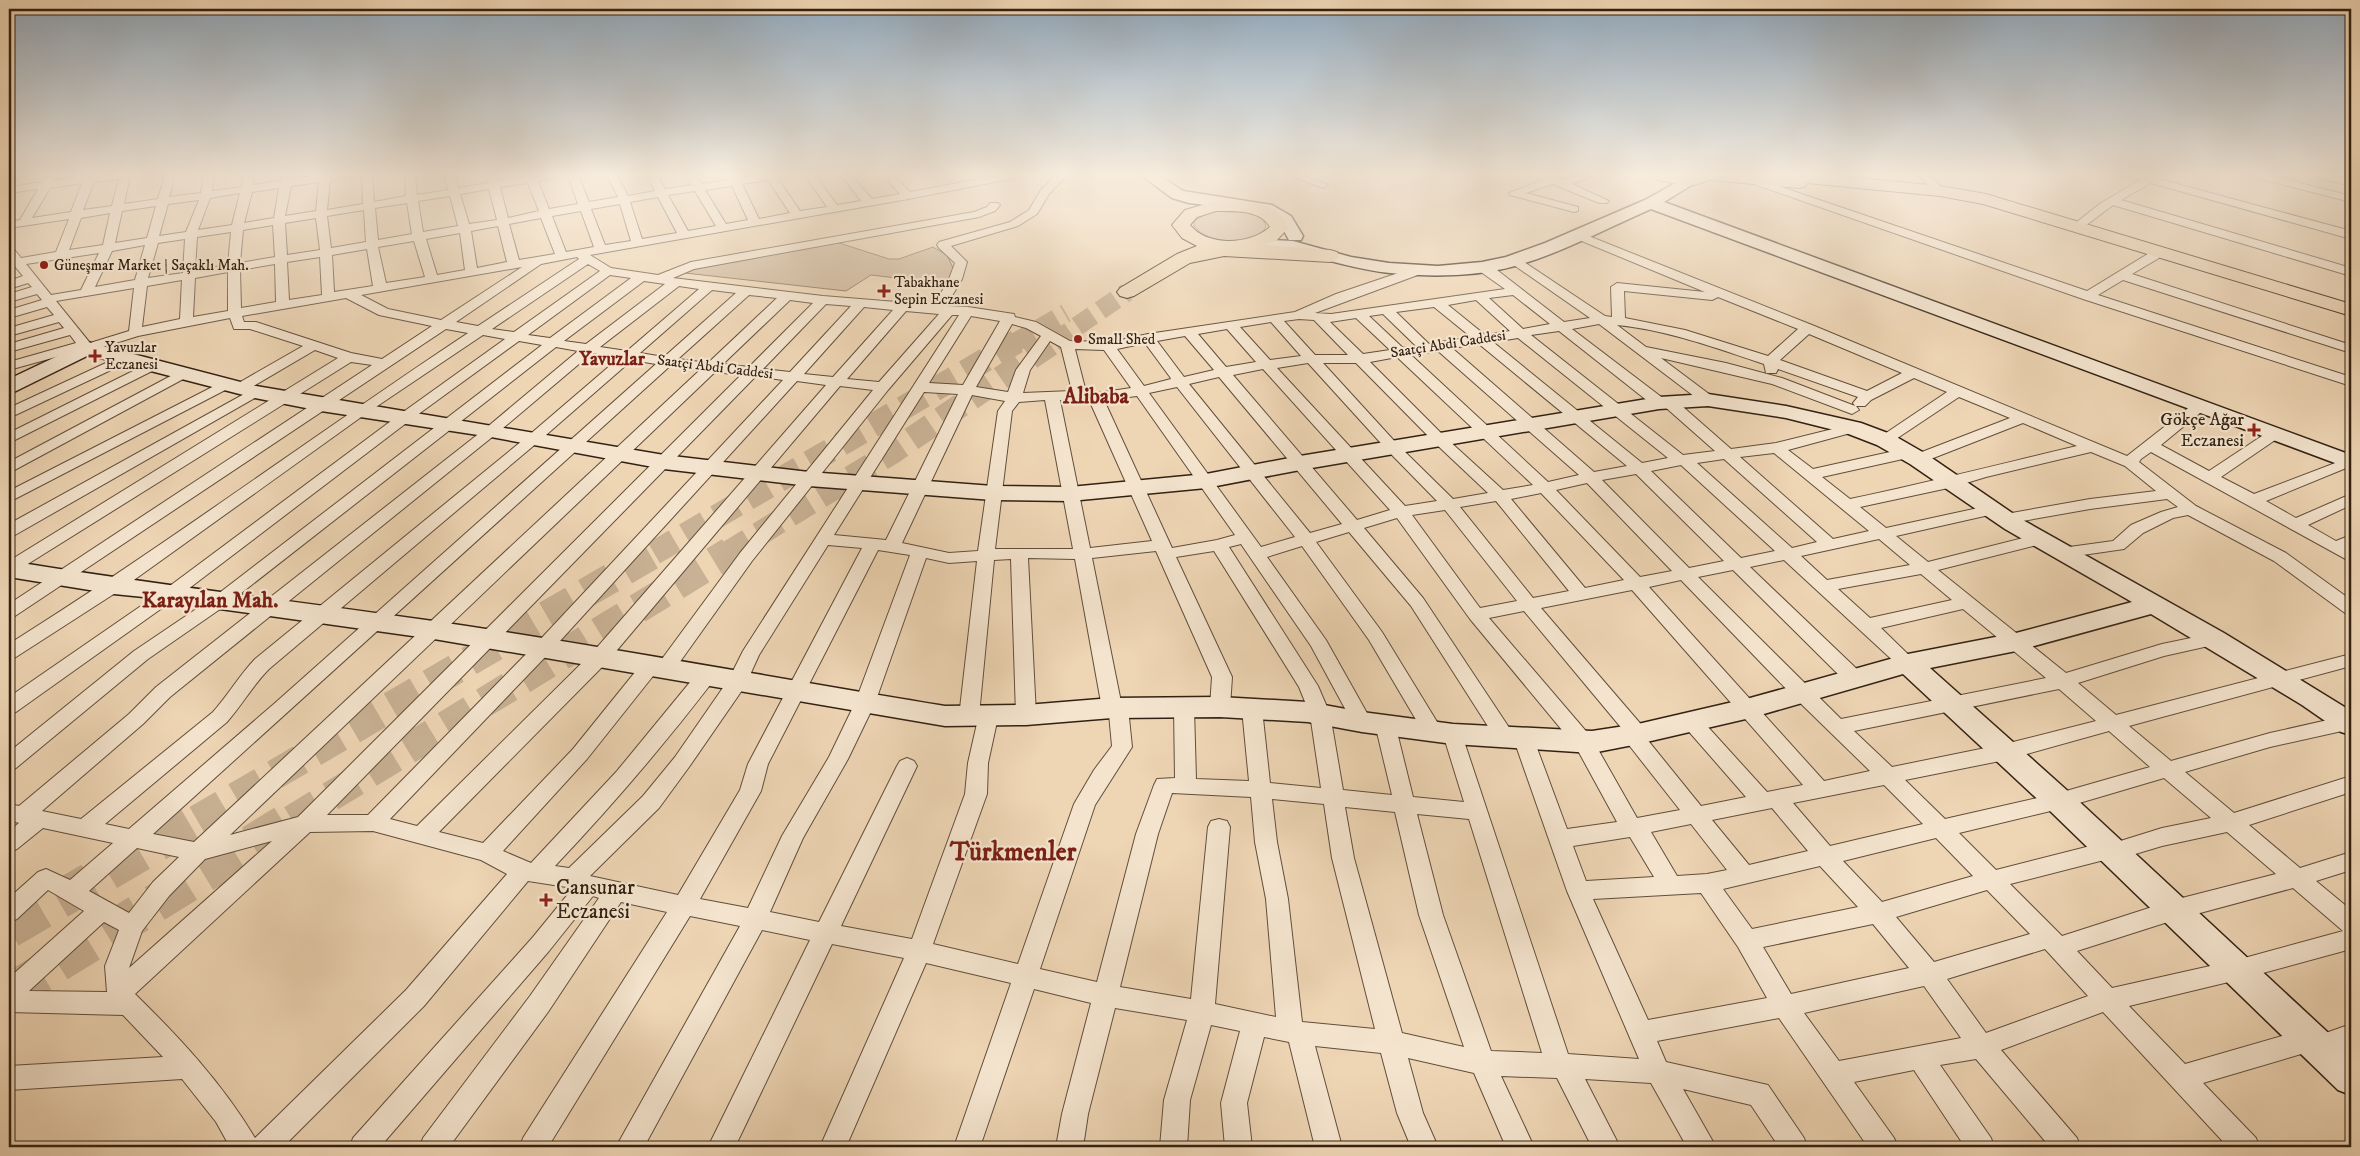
<svg xmlns="http://www.w3.org/2000/svg" width="2360" height="1156" viewBox="0 0 2360 1156" font-family="'IM FELL DW Pica',serif">
<style>
.green{fill:#ceb699;stroke:#806c56}
.lines{fill:none;stroke-linecap:round;stroke-linejoin:round}
.primary-tunnel-far3{stroke:#c8b194;stroke-width:19;stroke-dasharray:19 9;stroke-linecap:butt}
.primary-tunnel-far2{stroke:#c8b194;stroke-width:24;stroke-dasharray:24 12;stroke-linecap:butt}
.primary-tunnel-far1{stroke:#c8b194;stroke-width:30;stroke-dasharray:30 15;stroke-linecap:butt}
.primary-tunnel{stroke:#c8b194;stroke-width:38;stroke-dasharray:38 19;stroke-linecap:butt}
.street-casing{stroke:#614e3b;stroke-width:2}
.secondary-casing{stroke:#322113;stroke-width:3}
.primary-casing{stroke:#322113;stroke-width:2}
.street{fill:#f4e4ce;fill-rule:evenodd}
.secondary{fill:#f4e4ce;fill-rule:evenodd}
.primary{fill:#eed5b4;fill-rule:evenodd}
.poi-dot{fill:#8f2418;stroke:#f4e4ce;stroke-width:2}
.labels{text-anchor:middle;dominant-baseline:central;stroke-width:4.5;stroke-linejoin:round;paint-order:stroke}
.far-poi-label{font-size:15px;fill:#322113;stroke:#f4e4ce;text-anchor:start}
.far-street-label{font-size:15px;fill:#322113;stroke:#f4e4ce}
.poi-label{font-size:18px;fill:#322113;stroke:#f4e4ce;text-anchor:end}
.far-district-label{font-size:19px;font-weight:bold;fill:#7a1f14;stroke:#f4e4ce}
.near-poi-label{font-size:21px;fill:#322113;stroke:#f4e4ce;text-anchor:start}
.district-label{font-size:22px;font-weight:bold;fill:#7a1f14;stroke:#f4e4ce}
.near-district-label{font-size:26px;font-weight:bold;fill:#7a1f14;stroke:#f4e4ce}
</style>
<rect width="100%" height="100%" fill="#eed5b4"/>
<filter id="stains"><feTurbulence type="fractalNoise" baseFrequency=".004" numOctaves="4"/><feColorMatrix values="0 0 0 0 .2 0 0 0 0 .09 0 0 0 0 .02 0 0 0 .5 -.17"/></filter>
<radialGradient id="worn" r=".72"><stop offset=".6" stop-color="#630" stop-opacity="0"/><stop offset="1" stop-color="#630" stop-opacity=".3"/></radialGradient>
<path class="green" d="M1219,210C1233,211 1263,208 1266,227C1254,247 1206,244 1194,226V221L1208,213Z
M836,242L889,259H899L933,247L947,255L953,268L947,284L871,275L846,291L685,273L697,267Z"/>
<g class="lines">
<path class="primary-tunnel-far3" d="M1016,342L1066,313
M1054,342L1127,292"/>
<path class="primary-tunnel-far2" d="M654,553L1018,341
M728,553L891,453L1055,341"/>
<path class="primary-tunnel-far1" d="M197,820L656,552
M292,820L730,552"/>
<path class="primary-tunnel" d="M9,929L199,818
M9,993L294,818"/>
<defs>
<path id="street" d="M13,175H29L9,182V176Z
M86,175H130L124,204L158,199L165,175H175L169,197L201,193L204,175H214L212,191L242,187L243,175H253V185L281,181L282,175H292V179L320,175H346L345,177L330,180L327,210L363,204L362,175H372L374,202L406,196L405,175H415L417,195L448,190L444,175H454L458,188L488,183L486,175H496L498,181L525,177V175H560L559,177L538,181L549,209L578,204L568,175H578L589,202L618,197L607,175H617L628,196L655,191L647,175H657L665,189L692,185L686,175H696L702,184L729,180L727,175H737L739,178L763,175H787L786,177L778,179L800,211L827,207L805,175H815L837,205L861,201L841,175H851L872,199L900,194L882,175H893L910,192L1001,175H1020L1015,178L908,199L590,255L611,268L658,275L691,262L974,212L987,207L990,203H998L1000,205L995,211L979,217L694,269L673,278L823,296L934,305L949,279L955,263L939,248L937,245L939,242L1010,222L1029,210L1041,190L1056,175H1067L1049,194L1037,214L1018,226L951,246L967,262L962,279L946,306L968,307L1014,314L1015,317L1036,322L1070,341L1112,342L1148,334L1295,312L1336,294L1419,266L1425,270L1423,273L1315,313L1331,314L1505,289L1478,270L1476,267L1482,263L1497,270L1564,322L1590,318L1511,263L1509,260L1511,257L1515,256L1605,316L1612,317L1611,287L1617,283L1705,292L1572,237L1570,235L1572,233L1576,231L1812,325L2127,456L2196,402L2201,401L2208,405L2206,408L2161,445L2209,471L2271,430H2281L2284,433L2281,436L2221,477L2254,494L2351,457V466L2266,501L2296,518L2351,494V505L2308,525L2336,541L2351,535V546L2348,548L2351,550V562L2151,452L2141,459L2139,462L2196,506L2286,553L2351,600V615L2345,613L2274,561L2188,515L2173,518L2143,533L2124,549L2062,558L2056,557L2053,553L2056,549L2062,548L2113,541L2131,525L2161,512L2178,507L2167,499L2090,509L2006,524L2000,523L1998,519L2000,515L2006,514L2090,499L2156,491L2125,466L2091,452L1986,477L1953,487L1860,507L1886,528L1992,505L1998,507L2000,510L1998,513L1896,536L1928,562L2039,534L2045,535L2047,539L2045,543L1938,570L2066,673L2162,644L2215,633L2222,635L2224,639L2222,643L2164,656L2078,683L2116,715L2351,654V666L2129,726L2171,761L2270,733L2341,717L2344,713L2351,711V729L2270,747L2185,772L2234,813L2351,776V792L2249,825L2300,868L2351,852V870L2316,881L2351,910V949L2237,980L2129,1006L2185,1064L2310,1028L2319,1032L2320,1035L2351,1024V1046L2318,1059L2309,1055L2308,1052L2203,1083L2256,1138L2259,1147H2228L2103,1012L2001,1050L2077,1138L2080,1147H2050L1976,1059L1940,1065L1991,1138L1994,1147H1965L1914,1070L1854,1082L1894,1138L1898,1147H1868L1779,1018L1657,1041L1666,1062L1768,1085L1804,1138L1807,1147H1779L1751,1105L1683,1089L1716,1147H1687L1651,1083L1585,1079L1620,1147H1592L1557,1078L1501,1076L1534,1147H1506L1474,1073L1408,1058L1423,1113L1438,1147H1411L1397,1113L1381,1053L1315,1046L1342,1147H1315L1289,1042L1264,1037L1247,1103L1252,1147H1225L1221,1103L1240,1031L1211,1025L1190,1100L1187,1147H1160L1164,1100L1187,1020L1115,1008L1088,1114L1083,1147H1056L1062,1114L1091,1003L1034,989L980,1147H954L1011,983L926,963L846,1147H820L904,958L832,944L735,1147H708L810,940L762,930L644,1147H616L740,926L690,916L548,1147H520L523,1138L667,912L621,902L548,1012L449,1147H420L423,1138L530,996L599,898L593,896L549,951L380,1147H350L353,1138L533,937L573,888L528,881L424,1006L283,1147H230L216,1122L182,1079L9,1090V1066L163,1057L123,1015L9,1012V978L84,911L48,890L17,919L9,922V898L38,872L46,869L70,880L113,843L43,828L17,849L9,852V831L19,823L9,820V804L19,806L129,714L156,687L486,428L578,351L556,347L226,605L148,659L16,768L9,771V752L134,651L214,597L542,345L519,341L409,421L179,596L16,712L9,714V697L167,588L399,415L505,339L483,335L364,415L120,590L16,657L9,659V644C165,546 314,435 468,333L446,329L15,616L9,618V604L372,365L351,362L15,572L9,573V561L338,358L315,350L245,391H235L233,388L235,385L303,346L250,329H234L230,318L138,336L87,352L81,350L9,370V362L76,343L70,335L9,352V344L64,328L59,322L9,336V328L54,315L47,307L9,318V310L42,300L37,294L9,302V294L32,287L28,283L9,289V281L23,276L9,259V247L13,248L21,258L56,252L69,219L9,228V222L20,220L38,189L9,193V187L43,182L46,177H54V181ZM119,179L112,206L83,210L94,182ZM768,180L790,213L759,219L742,184ZM319,182L316,211L285,216L291,186ZM82,183L71,212L32,218L50,188ZM528,183L539,211L508,218L500,187ZM732,186L748,220L726,224L705,190ZM279,188L274,218L244,223L252,192ZM489,189L497,220L469,224L460,194ZM695,191L716,226L688,231L668,195ZM240,193L232,225L198,230L210,198ZM450,196L458,226L423,232L418,201ZM658,197L677,233L642,239L630,202ZM199,200L186,232L159,236L168,204ZM407,203L412,234L378,240L375,208ZM620,204L631,241L605,245L591,209ZM156,206L147,238L115,243L122,211ZM364,210L366,242L331,248L327,216ZM581,211L594,247L566,252L552,216ZM110,213L103,245L69,250L81,218ZM316,218L320,250L287,255L285,223ZM541,218L555,254L519,260L509,224ZM273,225L275,257L240,263L243,230ZM498,226L507,262L477,268L471,231ZM231,232L228,265L195,270L197,237ZM460,233L465,270L437,275L426,239ZM185,239L183,273L148,278L158,243ZM414,241L425,277L386,283L378,247ZM145,245L135,280L95,287L112,251ZM367,249L373,286L334,292L332,255ZM99,253L81,290L51,295L26,264ZM320,257L322,295L289,300L287,262ZM577,257L579,259L478,326L456,322L541,264ZM275,264L276,302L241,308L240,270ZM588,264L600,271L514,332L492,329ZM522,267L441,320L388,309L361,295ZM228,272V311L193,317L195,278ZM610,275L631,278L550,338L528,335ZM182,280L180,319L142,327L147,286ZM644,281L665,284L586,344L564,341ZM679,286L699,289L627,351L600,347ZM134,288L129,331L90,343L56,301ZM712,290L736,293L664,357L640,353ZM1624,291L1712,300L1718,297L1798,329L1768,356L1685,330L1625,318ZM749,295L777,298L708,363L678,359ZM1513,295L1550,324L1523,329L1489,298ZM346,298L379,315L432,326L382,359L351,353L256,322H244L242,316ZM790,300L813,303L749,367L723,364ZM1476,300L1510,331L1485,335L1448,305ZM826,304L851,306L790,372L763,369ZM864,307L893,310L833,377L804,374ZM1434,307L1471,337L1429,344L1396,312ZM906,311L939,314L879,382L847,379ZM1383,314L1416,346L1403,348L1369,316ZM952,315H959L743,651L729,679L675,757L643,796L569,868L555,866C611,807 664,745 714,680L717,675L714,670L707,668L700,670L617,771L531,863L503,851L587,759L657,671L665,675L672,673L752,561L888,390ZM971,316L1000,321L963,385L929,383ZM1356,318L1390,350L1363,354L1330,322ZM1299,319L1314,320L1348,355H1315L1284,321ZM1271,322L1301,356L1270,360L1240,327ZM1012,324L1026,328L1041,336L1016,370L1008,392L976,387ZM1599,324L1703,403L1708,404L1715,400L1713,397L1661,358L1772,384L1852,414L1859,410L1856,406H1865L1871,400L1914,378L1947,392L1880,437L1877,440L1880,443H1890L1959,397L2010,418L1914,455L1916,453L1913,450L1908,448L1813,469L1788,450L1858,431L1860,428L1858,425L1853,424L1776,443L1731,449L1674,399H1664L1572,329ZM1617,325C1667,330 1716,348 1764,364L1766,373H1776L1778,369L1858,397L1853,403L1855,406L1782,378L1726,363L1646,347ZM1227,329L1256,362L1226,367L1198,334ZM1559,331L1654,406H1664L1715,451L1683,455L1531,335ZM1809,334L1902,373L1867,391L1780,360ZM1185,336L1214,370L1184,377L1157,341ZM1518,338L1668,458L1642,463L1493,342ZM1050,341L1061,347L1072,391L1023,393L1030,370ZM1145,343L1170,377L1171,379L1144,386L1117,349ZM1479,344L1627,466L1594,472L1452,348ZM1075,349L1104,350L1131,388L1091,394L1086,392ZM1438,351L1579,475L1548,482L1411,355ZM592,353L619,358L528,436L255,659C239,676 228,695 213,712L81,819L42,811L143,724L170,697L496,434ZM1397,357L1533,485L1503,490L1446,438L1370,362ZM632,360L656,364L275,703L129,829L105,824L227,722C242,705 253,685 269,669L538,442ZM1308,363L1388,451L1437,501L1405,506L1277,368ZM1323,363H1356L1436,444L1488,493L1453,499L1398,445ZM670,366L700,370L194,842L153,834ZM1263,369L1390,510L1357,520L1233,375ZM715,372L741,375L298,817L230,835ZM756,376L783,380L536,644L368,815H327ZM1219,377L1342,524L1310,533L1189,384ZM797,381L826,385L593,652L417,826L390,819L550,652ZM840,386L873,390L740,553L659,663L651,660L644,661L573,749L483,843L439,832L607,662ZM1177,387L1295,537L1261,547L1149,393ZM924,392L958,394L886,540L834,535ZM972,395L1005,401L998,411L978,551L949,553L902,543ZM1137,396L1235,535L1217,540L1172,548L1104,400ZM1080,399L1090,402L1152,541L1090,548L1060,400ZM1045,400L1073,549H995L1012,411L1019,402ZM2023,423L2077,446C2001,464 1926,483 1850,499L1822,477L1912,457L1910,459L1913,462H1923ZM1774,453L1869,531L1833,539L1740,457ZM1724,459L1817,542L1792,548L1697,463ZM1681,465L1775,551L1741,558L1651,471ZM1636,474L1724,561L1689,568L1602,480ZM1587,483L1672,571L1640,577L1556,490ZM1541,493L1624,580L1585,588L1511,499ZM1496,501L1569,591L1533,598L1460,507ZM1445,510L1517,601L1480,608L1412,515ZM1397,518L1470,619L1576,747L1617,822L1567,829L1534,740L1531,735L1524,733L1517,735L1514,740L1567,891L1639,1059L1568,1054L1460,729L1453,727L1446,729L1443,734L1464,802L1413,797L1395,724L1392,719L1385,717L1378,719L1375,724L1392,795L1343,790L1330,714L1318,686L1229,547L1241,544L1311,646L1355,727L1362,729L1369,727L1372,722L1326,640L1267,557L1302,546L1369,640L1425,735L1432,737L1439,735L1442,730L1382,632L1316,542L1349,532L1411,606L1498,742L1505,744L1512,742L1515,737L1512,732L1423,598L1364,528ZM1879,539L1910,565L1827,580L1801,556ZM828,545L862,548L748,764L740,790L678,895L590,876L659,808L689,767L745,686L759,655ZM878,550L910,555L855,703L829,757L782,836L748,908L700,899L761,791L768,764ZM1156,551L1212,677L1210,707L1213,712L1220,714L1227,712L1230,707L1232,677L1176,557L1214,551L1299,687L1310,714L1321,788L1270,783L1262,709L1259,704L1252,702L1245,704L1242,709L1249,781L1196,779L1194,708L1191,703L1184,701L1177,703L1174,708L1175,778L1157,779L1154,785L1136,834L1097,982L1040,969L1095,805L1132,747L1128,708L1125,703L1121,702L1092,558ZM926,558L949,563L977,561L959,717L962,722L969,724L978,719L968,763L965,794L912,939L841,926L917,766L914,761L907,758L900,761L897,766L819,922L770,912L803,838L848,759L875,703ZM1028,558L1075,559L1102,708L1105,713L1109,714L1112,746L1094,770L1074,804L1018,964L933,944L987,794L988,763L998,717L995,712L988,710L981,712L979,715L994,560L1011,559L1016,715L1019,720L1026,722L1033,720L1036,715ZM1784,560L1901,668L1908,669L1915,668L1917,663L1881,628L1963,609L2046,678L1841,719L1698,577L1733,570L1847,683L1854,685L1861,683L1864,678L1861,673L1750,567ZM1921,574L1952,600L1870,618L1838,589ZM1681,580L1794,697L1870,771L1824,781L1649,587ZM1632,590L1803,785L1767,792L1698,716L1691,714L1684,716L1681,721L1684,726L1746,797L1701,806L1646,738L1648,734L1645,729L1541,608ZM1524,611L1624,731L1622,735L1625,740L1680,810L1637,818L1591,737L1489,618ZM2059,689L2096,721L2005,744L1892,767L1854,731ZM2109,731L2150,767L2059,793L1945,819L1905,780L2005,760ZM2164,778L2211,818L2162,828L2114,843L2110,841L1996,870L1959,833L2059,809ZM1884,785L1923,824L1830,846L1793,803ZM1172,793L1251,797L1255,842L1266,899L1276,1017L1215,1004L1230,827L1227,821L1219,819L1211,821L1208,827L1191,999L1120,987L1158,834ZM1272,799L1324,804L1332,858L1375,1029L1302,1022L1288,899L1277,842ZM1345,807L1395,812L1419,915L1464,1047L1402,1033L1354,858ZM1772,808L1808,851L1749,865L1712,820ZM1417,814L1469,819L1542,1053L1491,1051L1443,915ZM1691,824L1727,870L1707,874L1677,876L1651,832ZM373,831L481,860L507,874L406,990L255,1138C222,1083 180,1038 135,994L310,832ZM2227,832L2276,874L2174,900L2062,936L2010,884L2108,859L2112,861L2162,846ZM1630,837L1654,877L1586,881L1573,846ZM1936,838L1973,876L1882,902L1843,861ZM272,841L129,968L142,931L169,896L205,859ZM137,848L179,857L153,882L129,913L89,891ZM1820,866L1858,907L1752,929L1723,889ZM2293,888L2343,931L2237,960L2112,988L2077,951L2174,920ZM1987,890L2030,934L1934,962L1896,917ZM1701,893L1738,947L1767,998L1648,1020L1593,899ZM104,922L119,930L105,966L107,992L29,991ZM1873,924L1909,968L1791,994L1763,947ZM2045,949L2088,996L1986,1033L1947,979ZM1924,986L1961,1038L1839,1061L1804,1013Z
M1288,175H1302L1328,185L1323,188Z
M1541,175H1549L1562,180L1577,175H1591L1590,177L1572,184L1609,201L1607,203H1599L1553,184L1526,193L1578,207V211L1574,212L1510,195L1509,193L1543,180L1540,177Z
M1746,175L2087,291L2151,252H2159L2161,255L2159,258L2132,274L2351,345V353L2123,280L2098,295L2351,377V386L2083,299L1742,180V176Z
M1918,175H1929L1945,191L1944,193H1936Z
M2128,175H2160L2159,179L2351,231V239L2151,183L2121,200L2351,268V276L2113,205L2081,229H2073L2071,227L2073,225L2101,203L2140,180Z
M2252,175H2268L2351,196V202L2253,177Z
M2314,175H2330L2351,180V186L2315,177Z
M123,355L130,359L128,362L9,418V408Z
M151,362L158,366L156,369L9,443V433Z
M182,370L187,371L189,374L187,377L9,473V462Z
M226,380L231,381L233,384L231,387L9,502V491Z
M255,388L260,389L262,392L260,395L15,535L9,536V524Z"/>
<path id="secondary" d="M1143,175H1159L1183,191L1272,205L1291,216L1303,236L1301,240H1289L1279,222L1262,212L1189,203L1172,198L1145,178Z
M1690,175L1698,180L1695,183L1664,202L2351,455V469L1651,209C1607,228 1562,253 1515,266C1475,277 1431,277 1390,273C1357,270 1326,259 1294,252C1281,249 1265,250 1252,249L1246,248L1244,244L1246,240L1252,239L1293,241L1351,257L1389,263L1438,266L1482,262L1506,257L1545,243L1645,200Z
M87,342L256,386L664,455L809,472L993,486L1070,487L1206,474L1300,456L1659,397L1708,394L1786,406L1861,423L1893,435L1926,454L2021,519L2224,633L2351,711V735L2341,732L2302,705L2151,614L2016,651L1930,668L2070,793L2351,1054V1095L2338,1090L2048,809L1903,674L1750,718L1638,744L1592,753L1453,744L1362,732L1308,722L1220,717L1112,718L1026,725L945,726L434,639L220,609L173,600L114,594L9,577V561C150,584 292,601 433,621C604,646 774,678 945,706L1026,705L1112,698L1220,697L1308,702L1362,712L1453,724L1592,731L1638,724L1750,698L1908,654L2016,633L2132,602L2005,529L1910,464L1877,445L1846,433L1786,418L1708,406L1659,409L1300,470L1206,488L1070,501L993,500L809,486L664,469L491,437L321,411L255,398L89,355L16,391L9,393V379Z"/>
<path id="primary" d="M1651,175H1827L1940,186L1986,194L2351,304V316L1983,204L1940,196L1807,183L1805,187L1799,188L1709,180L1695,185H1682L1658,180Z
M1216,201C1240,200 1279,201 1288,228L1277,240L1265,245L1330,250L1337,252L1339,256L1337,260L1330,262L1224,256L1190,263L1134,296L1127,298L1120,296L1117,292L1120,288L1177,254L1197,246L1182,238L1172,225L1185,210ZM1216,211C1233,211 1260,209 1270,227C1249,245 1208,247 1190,225L1197,217Z"/>
</defs>
<use href="#street" class="street-casing"/>
<use href="#secondary" class="secondary-casing"/>
<use href="#primary" class="primary-casing"/>
<use href="#street" class="street"/>
<use href="#secondary" class="secondary"/>
<use href="#primary" class="primary"/>
</g>
<linearGradient id="sky" x2="0" y2="1"><stop stop-color="#91a9bd"/><stop offset="0.52" stop-color="#f7ecdd"/><stop offset="1" stop-color="#f7ecdd" stop-opacity="0"/></linearGradient>
<rect width="2360" height="336" fill="url(#sky)"/>
<g class="poi-dot">
<circle cx="44" cy="265" r="5"/>
<path d="M881.5 283.5h5v5h5v5h-5v5h-5v-5h-5v-5h5z"/>
<circle cx="1078" cy="339" r="5"/>
<path d="M92.5 348.5h5v5h5v5h-5v5h-5v-5h-5v-5h5z"/>
<path d="M2251.5 422.5h5v5h5v5h-5v5h-5v-5h-5v-5h5z"/>
<path d="M543.5 892.5h5v5h5v5h-5v5h-5v-5h-5v-5h5z"/>
</g>
<g class="labels">
<g class="far-poi-label">
<text x="54" y="265">Güneşmar Market | Saçaklı Mah.</text>
<text x="894" y="282">Tabakhane<tspan x="894" dy="17">Sepin Eczanesi</tspan></text>
<text x="1088" y="339">Small Shed</text>
<text x="105" y="347">Yavuzlar<tspan x="105" dy="17">Eczanesi</tspan></text>
</g>
<g class="far-street-label">
<text transform="translate(1448 344) rotate(-9)">Saatçi Abdi Caddesi</text>
<text transform="translate(715 367) rotate(7)">Saatçi Abdi Caddesi</text>
</g>
<g class="poi-label">
<text x="2244" y="420">Gökçe Ağar<tspan x="2244" dy="21">Eczanesi</tspan></text>
</g>
<g class="far-district-label">
<text x="612" y="359">Yavuzlar</text>
</g>
<g class="near-poi-label">
<text x="556" y="888">Cansunar<tspan x="556" dy="24">Eczanesi</tspan></text>
</g>
<g class="district-label">
<text x="1096" y="396">Alibaba</text>
<text x="210" y="600">Karayılan Mah.</text>
</g>
<g class="near-district-label">
<text x="1013" y="852">Türkmenler</text>
</g>
</g>
<rect width="2360" height="1156" fill="none" stroke="#eed5b4" stroke-width="30"/>
<rect x="10" y="10" width="2340" height="1136" fill="none" stroke="#322113" stroke-width="2.5"/>
<rect x="15" y="15" width="2330" height="1126" fill="none" stroke="#322113"/>
<rect width="100%" height="100%" filter="url(#stains)"/>
<rect width="100%" height="100%" fill="url(#worn)"/>
</svg>
